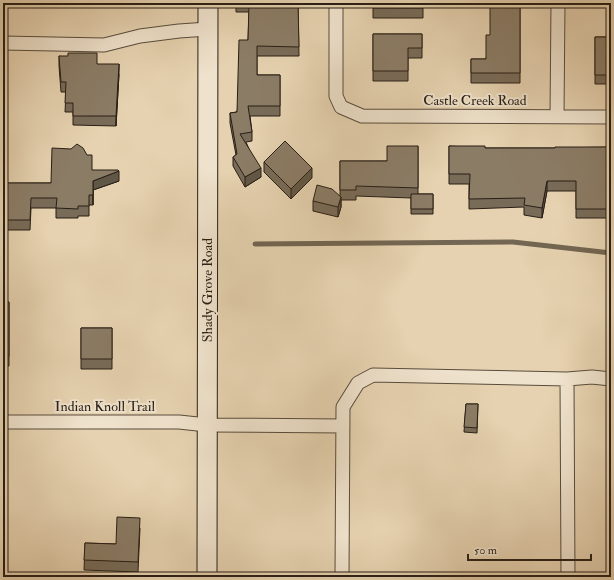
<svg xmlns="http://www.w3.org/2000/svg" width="614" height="580" viewBox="0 0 614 580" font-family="'IM FELL Double Pica',serif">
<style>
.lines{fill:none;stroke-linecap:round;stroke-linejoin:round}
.stream{stroke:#736652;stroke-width:5}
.street-casing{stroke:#584c3c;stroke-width:15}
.secondary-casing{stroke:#281f15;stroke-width:21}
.street{stroke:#efe2cc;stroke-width:13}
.secondary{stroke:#efe2cc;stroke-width:19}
.wall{fill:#786b58;stroke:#281f15}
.shaded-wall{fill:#615747;stroke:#281f15}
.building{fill:#8b7c66;stroke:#281f15}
.labels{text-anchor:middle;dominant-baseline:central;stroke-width:4;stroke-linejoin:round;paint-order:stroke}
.street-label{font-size:14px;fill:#281f15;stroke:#efe2cc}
</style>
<rect width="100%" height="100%" fill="#e6d2b0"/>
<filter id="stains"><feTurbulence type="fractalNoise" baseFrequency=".005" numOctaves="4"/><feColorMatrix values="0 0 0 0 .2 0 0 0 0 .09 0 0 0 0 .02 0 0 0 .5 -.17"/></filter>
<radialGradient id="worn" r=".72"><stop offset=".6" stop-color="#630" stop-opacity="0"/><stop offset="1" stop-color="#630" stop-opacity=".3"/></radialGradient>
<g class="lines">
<path class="stream" d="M255,244L513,242L611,253"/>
<defs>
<path id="street" d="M336,3V96L341,107L362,116L611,117
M3,43L104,45L140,36L179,31L208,29
M557,116L558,3
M567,379L592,377L611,379
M3,422H179L207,425L343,426
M342,577L343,407L358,383L373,375L567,379L568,577"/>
<path id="secondary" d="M207,577L208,3"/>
</defs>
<use href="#street" class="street-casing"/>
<use href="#secondary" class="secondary-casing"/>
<use href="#street" class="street"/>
<use href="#secondary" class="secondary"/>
</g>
<path class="wall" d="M236,3H298L299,56H257V75H280V116H250L252,132V141L246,142L261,177L245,187L233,166V157L236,155L230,123V113L237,112L248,40L249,12H236Z
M373,3H423V18H373Z
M520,3V83H471V59H486L490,35Z
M607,3H611V17H607Z
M373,34H422V58H408V81H373Z
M595,37H611V84H595Z
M59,56L97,64L119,74L116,126L73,125V112H65L66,92H61L59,66Z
M418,146V194H433V214H411V198L356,196V200H341V207L338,217L313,211V201L340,196V161H387Z
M449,146L485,148H555L611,147V218H576V191H547L542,218L524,215V207L469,209V184H449Z
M71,149L92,170L119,181L93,190V205H89V216H78V218H56V208H31L30,230H3V183H51Z
M264,162L312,178L291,199L264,172Z
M3,302H9V366H3Z
M81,328H112V369H81Z
M466,404H478L477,433L464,432Z
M3,470H6V526H3Z
M140,528L138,572L84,570L85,543L116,544Z"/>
<path class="shaded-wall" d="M119,64V74L116,126V116Z
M261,168V177L245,187V177Z
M312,168V178L291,199V189Z
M119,171V181L93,190V205V181Z
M547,181V191L542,218V208Z
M341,197V207L338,217V207Z"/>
<path class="building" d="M249,3H298L299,47L257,46V75H280V106H248L252,132L240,134L261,168L245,177L233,157L237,154L230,113L237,112L239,40H248Z
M373,3H423V8H373Z
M490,3H520V73H471V59H486V35H490Z
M607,3H611V7H607Z
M373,34H422V48H408V71H373Z
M595,37H611V75H595Z
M68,53H97V64H119L116,116H73V103H65L66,82H61L59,56H68Z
M285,141L312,168L291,189L264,162Z
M77,144L83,148L87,155H92V170H118L119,171L93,181V195H89V206H78V209L56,208L57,198H31L30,220H3V183H51L52,148L71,149Z
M387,146H418V188L356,186V190H340V161H387Z
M449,146H485V148H555V147H611V209H576V181H547L542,208L524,205L525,198L469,199L470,174H449Z
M317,185L332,189L341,197L338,207L313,201Z
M411,194H433V209H411Z
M3,302H9V356H3Z
M81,328H112V359H81Z
M466,404H478L477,428L464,427Z
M3,470H6V516H3Z
M117,517L140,518L138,562L84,560L85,543L116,544Z"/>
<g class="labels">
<g class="street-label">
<text x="475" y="100">Castle Creek Road</text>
<text transform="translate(207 290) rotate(-90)">Shady Grove Road</text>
<text x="105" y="406">Indian Knoll Trail</text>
</g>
</g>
<rect width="614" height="580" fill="none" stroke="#e6d2b0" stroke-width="16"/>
<rect x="4" y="4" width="606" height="572" fill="none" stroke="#281f15" stroke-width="2"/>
<rect x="8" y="8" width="598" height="564" fill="none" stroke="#281f15"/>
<path d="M468 554v6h123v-6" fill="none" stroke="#281f15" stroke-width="2"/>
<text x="474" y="554" font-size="12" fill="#281f15" stroke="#efe2cc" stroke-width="3" paint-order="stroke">50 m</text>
<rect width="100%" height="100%" filter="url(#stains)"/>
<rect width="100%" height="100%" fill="url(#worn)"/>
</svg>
